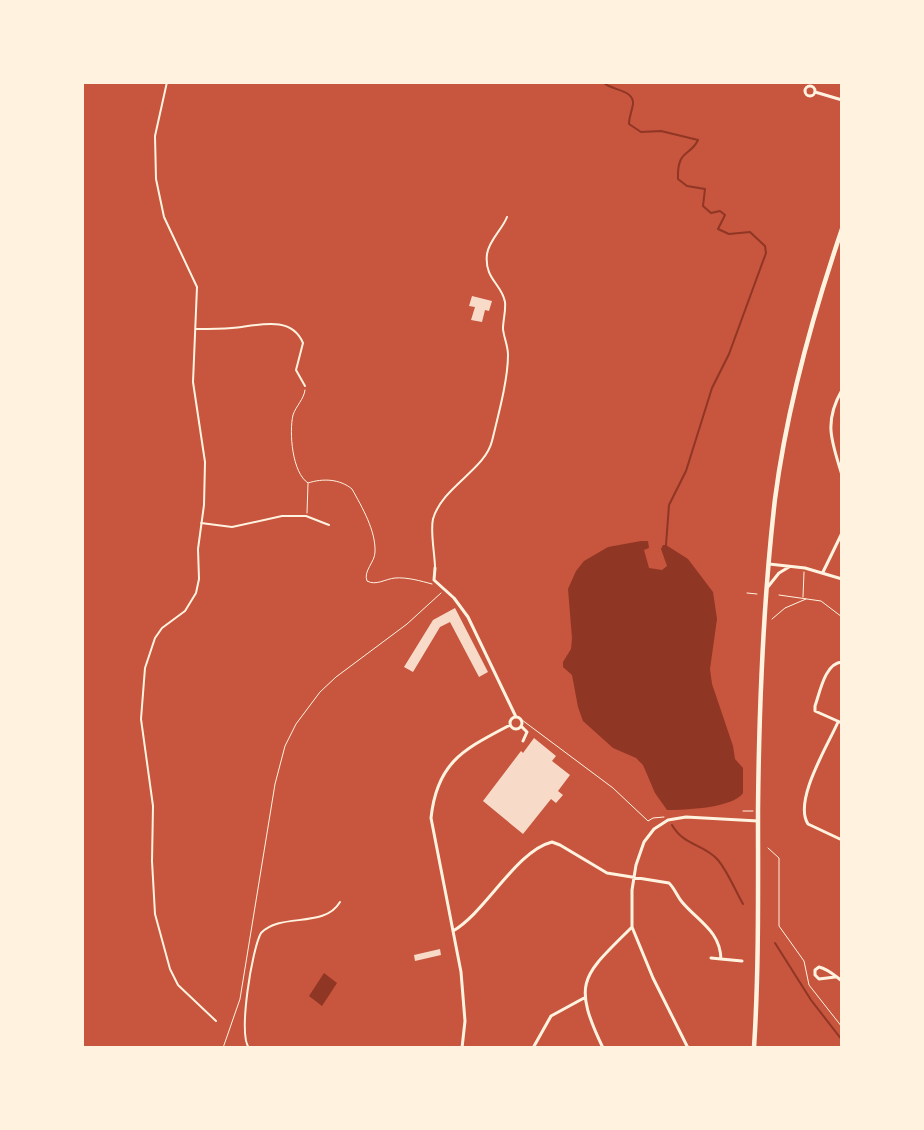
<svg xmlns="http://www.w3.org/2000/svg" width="924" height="1130" viewBox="0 0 924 1130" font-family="'Playfair Display',serif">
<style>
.water{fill:#8f3625}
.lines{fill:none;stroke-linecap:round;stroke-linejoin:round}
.stream{stroke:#8f3625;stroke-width:2}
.building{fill:#f7dbc8}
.path{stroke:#fff3e0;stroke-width:1}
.service{stroke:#fff3e0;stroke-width:2}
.minor{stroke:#fff3e0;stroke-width:3}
.secondary{stroke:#fff3e0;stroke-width:4.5}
</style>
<rect width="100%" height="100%" fill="#c8553d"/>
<path class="water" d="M641,541H648L649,548L644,550L649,568L662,570L667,566L661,549L663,545H666L688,559L713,592L717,619L710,669L712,684L733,746L735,759L743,768V793C733,808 685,810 667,810L655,793L643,765L636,758L613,748L583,721L578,707L572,675L563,667V662L571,649L572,638L568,589L576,571L584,561L608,547Z
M324,973L337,983L322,1006L309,996Z"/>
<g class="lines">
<path class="stream" d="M603,82C611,91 634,89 633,104C632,111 629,117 629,124L641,132L661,131L698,140C690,157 677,149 678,179L687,186L705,189L703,206L711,213L720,211L725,215L718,229L729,234L750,232L765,246L766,253L729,354L712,388L686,471L669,505L666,545
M672,825C684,846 704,844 718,860C728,872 735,890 743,904
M775,943L811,1000L842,1040"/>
</g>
<path class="building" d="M472,296L492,301L489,311L485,310L482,322L471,320L475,307L469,306Z
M455,608L488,672L479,677L450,622L440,627L413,672L404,667L433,620Z
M534,738L556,756L552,761L570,775L558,791L563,795L556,803L551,799L523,834L483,801L521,751L523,753Z
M440,949L441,955L415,961L414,955Z"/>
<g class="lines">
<path class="path" d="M305,390C304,399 296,406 293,415C289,432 292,473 308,483
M308,483C323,478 340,479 352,489C362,507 376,531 375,552C375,562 363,571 367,581C376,586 385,579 395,578C407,577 421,581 432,584
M307,513L308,484
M747,593L757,594
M779,595L821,601L842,617
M803,597L804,572
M772,619L785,608L806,599
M522,720L613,788L648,821L653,818L664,817
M743,811H753
M768,848L779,858V926L804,961L809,985L842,1027
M223,1048L240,999L275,784L285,746L296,724L320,692L336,677L407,624L441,593"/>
<path class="service" d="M167,82L155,136L156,179L164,217L197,287L193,382L205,462L204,505L198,549L199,579L196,593L185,611L162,628L155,638L145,668L141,719L153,806L152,861L155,914L170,969L178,985L216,1021
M196,329C208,329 220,329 232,328C256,326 291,314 303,343L296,370L305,386
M201,523L232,527L282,516H306L329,525
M435,568C435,554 430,532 433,519C442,487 485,470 492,441C498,416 508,380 508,355C508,346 504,338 503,329C503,320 506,311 505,302C502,284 484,279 487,254C489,240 502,230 507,217
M249,1048C238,1034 252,949 261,933C281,912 324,929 340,902"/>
<path class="minor" d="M805 91a5 5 0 1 1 10 0a5 5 0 1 1-10 0Z
M815,92L842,100
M842,390C823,423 832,442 842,475
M769,564L805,568L842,579
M435,568L434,580L454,598L468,617L516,717
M823,572L842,533
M767,588L779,573L789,567
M842,662C825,663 820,692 815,706V711L842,723
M510 723a6 6 0 1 1 12 0a6 6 0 1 1-12 0Z
M838,722C828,745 793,801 808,824L842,840
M521,726L527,732L523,741
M842,848V874
M453,931C486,912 516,851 552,842L560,845L607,873L669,883C675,889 677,896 682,902C699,922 720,931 721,959L711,958
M721,959L742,961
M835,977L819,979L815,975V970L819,967C828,969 834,975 842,981
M462,1048L465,1021L461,972L431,818C437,761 465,749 510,725
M533,1048L551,1016L584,998
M603,1048C571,981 583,976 632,927
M688,1048L653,978L632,927V890L636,865L644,842L654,829L668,820L686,817L758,821"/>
<path class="secondary" d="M754,1048C759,969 758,890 758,810C759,707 763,602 775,499C787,406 812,317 842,229"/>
</g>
<rect width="924" height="1130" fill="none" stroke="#fff3e0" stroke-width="168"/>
</svg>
